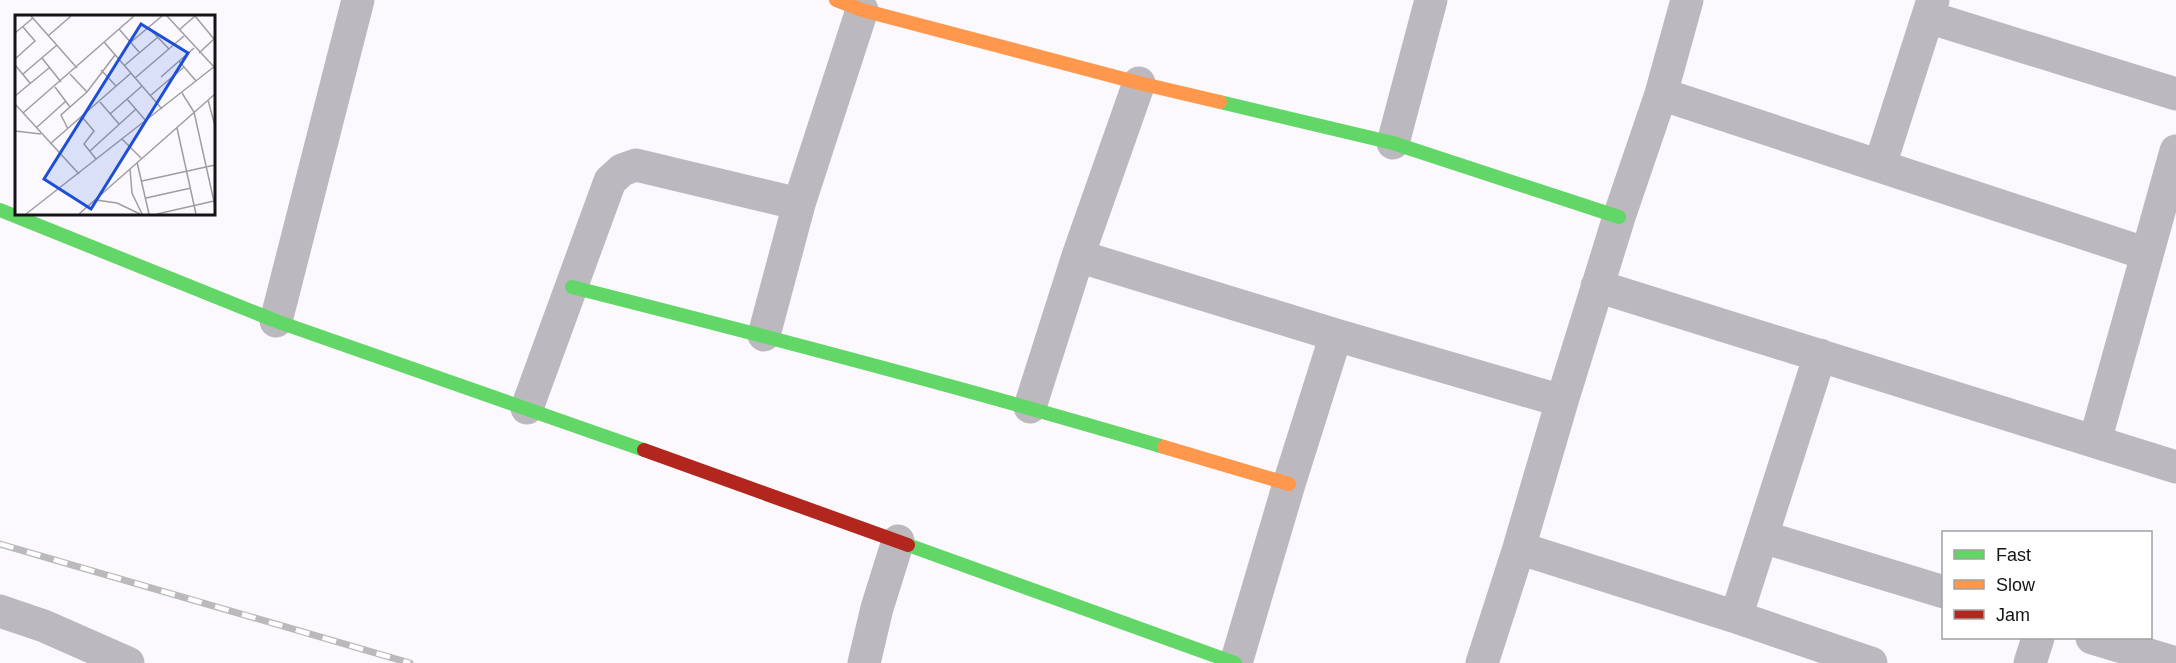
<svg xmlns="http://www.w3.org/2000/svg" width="2176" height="663" viewBox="0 0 2176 663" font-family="Arial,sans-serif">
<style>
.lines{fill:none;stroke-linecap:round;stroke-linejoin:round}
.street{stroke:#bbb8be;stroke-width:33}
.fast{stroke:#63d668;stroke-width:14}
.slow{stroke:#ff974d;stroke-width:14}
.jam{stroke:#b3261e;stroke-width:14}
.rail-casing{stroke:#bbb9bd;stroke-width:7}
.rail{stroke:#fff;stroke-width:4.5;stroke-dasharray:14;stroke-linecap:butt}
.inset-road{fill:none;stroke:#9f9da1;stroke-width:1.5}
.view{fill:#1d4ed8;fill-opacity:0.15;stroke:#1d4ed8;stroke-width:3}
.inset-edge{fill:none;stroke:#141316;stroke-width:3}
</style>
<rect width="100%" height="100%" fill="#fbf9fd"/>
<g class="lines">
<path class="street" d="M1928,17L2176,94
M1661,94L2147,254
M1393,143L1431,0
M1880,165L1933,0
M1078,256L1336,335L1562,401
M1597,286L2176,467
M276,321L358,0
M764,335L799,204
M1030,407L1078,256L1139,83
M527,408L610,181L622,170L636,165L799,204L862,10
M2095,441L2176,151
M1763,537L1944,592
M1519,548L1736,617L1871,663
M0,611L44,626L128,663
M1736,617L1820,355
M2092,638L2176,663
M864,663L877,608L898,541
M1236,663L1289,484L1336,335
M1482,663L1519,548L1562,401L1619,217L1661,94L1687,0
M2030,663L2038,638"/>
<path class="fast" d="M1220,102L1393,143L1619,217
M0,210L276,321L644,450
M572,287C770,337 968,389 1164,447
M908,545L1235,663"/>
<path class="slow" d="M836,0L862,10L1139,83L1220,102
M1164,447L1289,484"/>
<path class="jam" d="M644,450L908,545"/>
<defs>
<path id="rail" d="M0,544L410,663"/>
</defs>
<use href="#rail" class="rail-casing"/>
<use href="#rail" class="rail"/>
</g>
<g transform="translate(15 15)">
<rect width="200" height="200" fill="#fbf9fd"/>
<path class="inset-road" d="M16,1L62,53M152,1L200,53M180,1L199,24M133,12L154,34M104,14L124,37M164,15L180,1M0,18L18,3M33,21L56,1M89,27L147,94M116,27L147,1M184,38L199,24M27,43L46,67M0,44L20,26L8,12M164,46L181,66M0,50L15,68M110,50L143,22M86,55L101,71M8,59L42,30M55,59L72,77M146,62L179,33M120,63L169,21M40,72L55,92M167,78L179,97L200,191M136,80L169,52M0,81L34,53M112,84L131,106M193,85L200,111M85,87L104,109M0,89L64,159M8,98L119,1M95,99L127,71M68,103L79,116L69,129L81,144M21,113L51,86M162,113L181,199M53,114L46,100L72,77L100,40M0,116L26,119M107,124L126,143M35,129L116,58M75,136L121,94M122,147L134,199M115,154L117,178L127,199M127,166L200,150M131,183L176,173M81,185L102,188L125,199M11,199L200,51M64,199L200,79M142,199L199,186"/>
<path class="view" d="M126,9L173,38L76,194L29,164Z"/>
<rect width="200" height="200" class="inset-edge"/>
</g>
<rect x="1942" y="531" width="210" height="108" fill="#ffffff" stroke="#a1a1a2" stroke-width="1.5"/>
<rect x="1954" y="550" width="30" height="9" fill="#63d668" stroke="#a1a1a2" stroke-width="1.5"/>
<text x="1996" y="561" font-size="18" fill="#141316">Fast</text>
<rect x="1954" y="580" width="30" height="9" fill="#ff974d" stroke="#a1a1a2" stroke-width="1.5"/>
<text x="1996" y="591" font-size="18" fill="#141316">Slow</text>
<rect x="1954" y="610" width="30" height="9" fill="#b3261e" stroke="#a1a1a2" stroke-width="1.5"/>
<text x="1996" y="621" font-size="18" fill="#141316">Jam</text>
</svg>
